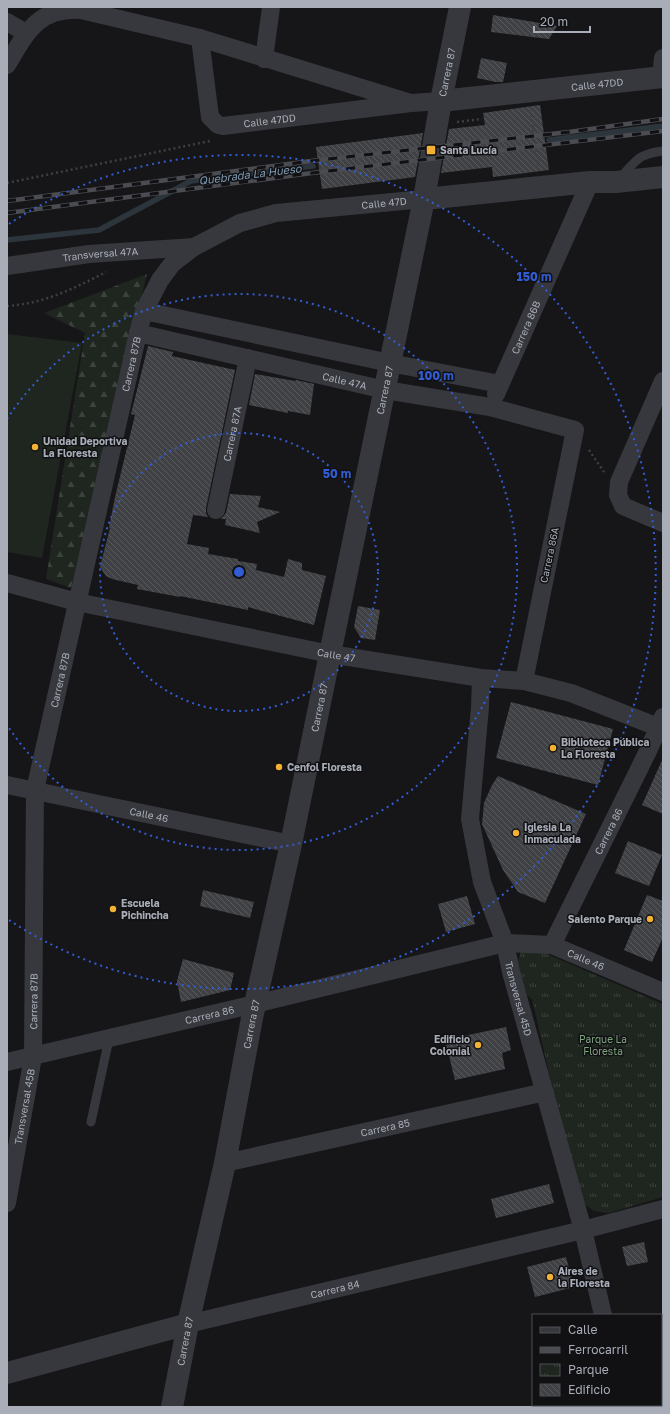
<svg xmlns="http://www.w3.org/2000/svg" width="670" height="1414" viewBox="0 0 670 1414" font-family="'Golos Text',sans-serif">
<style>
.grass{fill:#1e261f}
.forest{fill:url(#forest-firs)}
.park{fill:url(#park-tufts)}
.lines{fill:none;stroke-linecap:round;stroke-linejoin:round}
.stream{stroke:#2c353c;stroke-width:5.5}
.building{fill:url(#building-back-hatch)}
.path{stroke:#3d3f44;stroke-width:2.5;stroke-dasharray:2 3;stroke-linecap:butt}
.service{stroke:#37383d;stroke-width:9}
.minor{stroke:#37383d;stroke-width:18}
.tertiary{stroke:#37383d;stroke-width:22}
.rail-casing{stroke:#4a4c52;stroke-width:4.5}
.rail{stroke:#111113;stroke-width:3;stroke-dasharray:9;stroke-linecap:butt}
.ring{fill:none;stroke:#325cd3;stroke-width:2;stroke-dasharray:2 4}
.poi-dot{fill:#f2b134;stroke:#111113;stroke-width:1.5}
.labels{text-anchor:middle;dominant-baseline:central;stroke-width:3;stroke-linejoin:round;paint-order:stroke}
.street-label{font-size:10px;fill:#a8adb8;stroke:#111113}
.poi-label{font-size:10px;font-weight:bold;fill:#a8adb8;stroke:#111113;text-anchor:start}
.park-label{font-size:10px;fill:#7fa381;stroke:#111113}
.water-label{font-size:11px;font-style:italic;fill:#7f9bb3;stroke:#111113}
.centre{fill:#325cd3;stroke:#111113;stroke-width:2}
.ring-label{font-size:12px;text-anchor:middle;font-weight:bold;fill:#325cd3;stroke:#111113;stroke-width:3;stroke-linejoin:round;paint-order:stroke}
</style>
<defs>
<pattern id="forest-firs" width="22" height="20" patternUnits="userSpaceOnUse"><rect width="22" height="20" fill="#1e261f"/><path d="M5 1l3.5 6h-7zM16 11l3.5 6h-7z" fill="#3c433d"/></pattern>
<pattern id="park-tufts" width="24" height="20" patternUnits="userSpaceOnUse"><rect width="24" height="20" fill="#1e261f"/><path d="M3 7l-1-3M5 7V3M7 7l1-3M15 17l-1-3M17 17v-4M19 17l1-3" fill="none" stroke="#3c433d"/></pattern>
<pattern id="building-back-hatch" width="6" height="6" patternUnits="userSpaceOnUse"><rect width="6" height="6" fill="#404145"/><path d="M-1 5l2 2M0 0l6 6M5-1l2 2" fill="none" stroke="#595a5e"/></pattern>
</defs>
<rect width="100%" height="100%" fill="#161618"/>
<path class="grass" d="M7,334L82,343L42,558L7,552Z"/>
<path class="forest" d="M147,274L71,588L46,579L85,333L44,313Z"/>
<path class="park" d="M533,948L663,1004V1197L609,1213L594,1211L580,1201L573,1177L532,999L520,990L517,964L521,952Z"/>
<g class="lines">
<path class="stream" d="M549,140L663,126
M7,240L99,230L191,181L313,166"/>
</g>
<path class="building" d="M493,15L557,26L549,39L491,32Z
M481,58L507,63L503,82H496L477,78Z
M540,105L549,170L493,177L492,167L441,173L449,129L485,125L483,113Z
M423,133L415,177L322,189L316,147Z
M148,346L173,352L172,356L235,370L206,508V513L208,517L193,515L187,544L209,548L208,554L238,559V561L257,564L256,570L284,577L288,559L302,563V570L326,576L314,625L248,607V610L180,596V597L137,589L138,585L112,579L106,576L100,567L110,528H109L115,497L135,415L131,414Z
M255,374L295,381L296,380L314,384L310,415L288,411V413L249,405Z
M230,494L261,496L258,507L280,512L257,522L260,533L225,525L226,519H221L226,513Z
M358,606L380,610L375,640L361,638L354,627Z
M511,702L613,729L598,785L496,758Z
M663,758V814L642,805Z
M498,776L586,814L545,903L518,892L503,870L482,824L484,803L492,785Z
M628,841L662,855L649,886L615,873Z
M203,890L254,902L250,918L200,906Z
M647,895L663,901V937L652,962L624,950Z
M467,896L475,924L446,932L438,904Z
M183,959L234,973L230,990L181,1002L177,981Z
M506,1027L511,1050L502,1053L505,1069L455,1080L445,1040Z
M549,1184L554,1203L496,1218L491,1199Z
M644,1242L648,1262L627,1266L622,1247Z
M566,1257L574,1287L535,1297L527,1267Z"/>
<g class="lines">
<path class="path" d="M529,112H531L538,166
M457,122L482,119
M7,183L210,141
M7,306C43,304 75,288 106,272
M589,450L604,472"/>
<path class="service" d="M620,178C637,160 638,154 663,151
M91,1122L109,1039"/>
<g class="minor">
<path d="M7,22L26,33"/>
<path id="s1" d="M200,38L210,117L218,125L223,126L411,103L441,101"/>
<path d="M264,59L271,7"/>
<path d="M7,65C26,33 38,7 81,10L200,38L411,103"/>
<path d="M661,77L663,58"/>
<path id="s2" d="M7,266L89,254L194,247"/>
<path d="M144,311L390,363L500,384"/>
<path id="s3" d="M138,333L385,390L490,407L575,430L524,681"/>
<path d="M663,381L619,482L618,495L623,506L663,523"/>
<path id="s4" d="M496,394L590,182"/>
<path id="s5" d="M216,510L248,358"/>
<path id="s6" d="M7,583L77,602L330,654L481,678L524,681L571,693L663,729"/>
<path id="s7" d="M481,678L480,707L470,819L482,882L505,943L511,972L583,1230L603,1315"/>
<path id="s8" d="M7,785L291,844"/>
<path id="s9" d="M552,945L648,751L663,717"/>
<path id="s10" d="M7,1062L255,1004L505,943L552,945L663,992"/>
<path id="s11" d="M225,1163L545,1092"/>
<path id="s12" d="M7,1203L33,1057L35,790L138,333L144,311L160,280L172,264L194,247L240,223L276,213L424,199"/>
<path id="s13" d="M188,1324L583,1230L663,1209"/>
<path d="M623,1405L624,1407"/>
</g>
<g class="tertiary">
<path id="s14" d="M441,101L663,77"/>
<path d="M424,199L590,182H616L663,177"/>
<path d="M7,1373L188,1324"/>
<path id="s15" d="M172,1407L188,1324L225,1163L252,1018L291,844L330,654L424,199L441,101L460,7"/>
</g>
<defs>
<path id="rail" d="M7,201L311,161L569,132L663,119
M7,213L312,173L663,131"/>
</defs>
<use href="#rail" class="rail-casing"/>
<use href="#rail" class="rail"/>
</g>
<g class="ring">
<circle cx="239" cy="572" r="139"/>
<path d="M7 419A278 278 0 1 1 7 725"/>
<path d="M9 224A417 417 0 1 1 9 920"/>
</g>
<g class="poi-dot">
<rect x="426" y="145" width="10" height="10" rx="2"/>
<circle cx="35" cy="447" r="4"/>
<circle cx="553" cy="748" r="4"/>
<circle cx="279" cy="767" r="4"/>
<circle cx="516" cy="833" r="4"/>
<circle cx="113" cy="909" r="4"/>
<circle cx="650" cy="919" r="4"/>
<circle cx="478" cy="1045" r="4"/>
<circle cx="550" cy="1277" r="4"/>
</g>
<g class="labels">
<g class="street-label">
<text stroke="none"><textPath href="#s15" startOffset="1363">Carrera 87</textPath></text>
<text stroke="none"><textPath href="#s14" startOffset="157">Calle 47DD</textPath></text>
<text stroke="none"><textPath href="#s1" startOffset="143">Calle 47DD</textPath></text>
<text stroke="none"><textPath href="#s12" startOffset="1187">Calle 47D</textPath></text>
<text stroke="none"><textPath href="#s2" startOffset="94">Transversal 47A</textPath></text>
<text stroke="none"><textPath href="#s4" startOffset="73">Carrera 86B</textPath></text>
<text stroke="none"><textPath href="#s12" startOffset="852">Carrera 87B</textPath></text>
<text stroke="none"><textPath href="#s3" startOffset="212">Calle 47A</textPath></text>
<text stroke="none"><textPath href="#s15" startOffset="1039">Carrera 87</textPath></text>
<text stroke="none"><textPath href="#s5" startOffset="78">Carrera 87A</textPath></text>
<text transform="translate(549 555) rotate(-78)">Carrera 86A</text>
<text stroke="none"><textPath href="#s6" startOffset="337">Calle 47</textPath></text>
<text stroke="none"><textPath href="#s12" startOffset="528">Carrera 87B</textPath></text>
<text stroke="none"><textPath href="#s15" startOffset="715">Carrera 87</textPath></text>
<text stroke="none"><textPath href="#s8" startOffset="145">Calle 46</textPath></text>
<text stroke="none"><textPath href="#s9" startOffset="127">Carrera 86</textPath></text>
<text stroke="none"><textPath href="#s10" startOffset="596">Calle 46</textPath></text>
<text stroke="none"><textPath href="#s7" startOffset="328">Transversal 45D</textPath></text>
<text stroke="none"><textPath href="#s12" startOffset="204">Carrera 87B</textPath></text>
<text stroke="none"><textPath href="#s10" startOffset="208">Carrera 86</textPath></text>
<text stroke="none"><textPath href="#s15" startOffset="391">Carrera 87</textPath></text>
<text stroke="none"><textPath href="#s12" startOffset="98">Transversal 45B</textPath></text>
<text stroke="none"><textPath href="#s11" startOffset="164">Carrera 85</textPath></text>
<text stroke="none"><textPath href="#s13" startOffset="151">Carrera 84</textPath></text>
<text stroke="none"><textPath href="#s15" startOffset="67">Carrera 87</textPath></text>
</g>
<g class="poi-label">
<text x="440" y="150">Santa Lucía</text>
<text x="43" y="441">Unidad Deportiva<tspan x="43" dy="12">La Floresta</tspan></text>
<text x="561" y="742">Biblioteca Pública<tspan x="561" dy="12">La Floresta</tspan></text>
<text x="287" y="767">Cenfol Floresta</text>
<text x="524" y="827">Iglesia La<tspan x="524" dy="12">Inmaculada</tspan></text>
<text x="121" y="903">Escuela<tspan x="121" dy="12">Pichincha</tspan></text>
<text x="642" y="919" text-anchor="end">Salento Parque</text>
<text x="470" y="1039" text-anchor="end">Edificio<tspan x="470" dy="12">Colonial</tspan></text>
<text x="558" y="1271">Aires de<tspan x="558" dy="12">la Floresta</tspan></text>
</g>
<g class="park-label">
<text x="603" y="1039">Parque La<tspan x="603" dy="12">Floresta</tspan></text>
</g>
<g class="water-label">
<text transform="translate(250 174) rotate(-7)">Quebrada La Hueso</text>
</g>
</g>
<circle cx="239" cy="572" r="6" class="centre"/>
<g class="ring-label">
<text x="534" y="281">150 m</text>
<text x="436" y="380">100 m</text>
<text x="337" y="478">50 m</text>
</g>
<rect width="670" height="1414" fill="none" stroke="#a8adb8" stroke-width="16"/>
<rect x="532" y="1314" width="130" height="92" fill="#111113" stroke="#4d4f55"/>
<rect x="540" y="1327" width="20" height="6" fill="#37383d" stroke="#4d4f55"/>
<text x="568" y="1334" font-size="12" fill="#a8adb8">Calle</text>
<rect x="540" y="1347" width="20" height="6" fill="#4a4c52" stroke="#4d4f55"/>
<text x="568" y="1354" font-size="12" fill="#a8adb8">Ferrocarril</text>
<rect x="540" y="1364" width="20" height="12" fill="url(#park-tufts)" stroke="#4d4f55"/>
<text x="568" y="1374" font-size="12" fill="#a8adb8">Parque</text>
<rect x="540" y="1384" width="20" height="12" fill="url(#building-back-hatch)" stroke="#4d4f55"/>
<text x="568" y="1394" font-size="12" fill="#a8adb8">Edificio</text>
<path d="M534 26v6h56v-6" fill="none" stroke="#a8adb8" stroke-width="2"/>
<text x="540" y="26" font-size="12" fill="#a8adb8" stroke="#111113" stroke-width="3" paint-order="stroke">20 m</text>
</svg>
